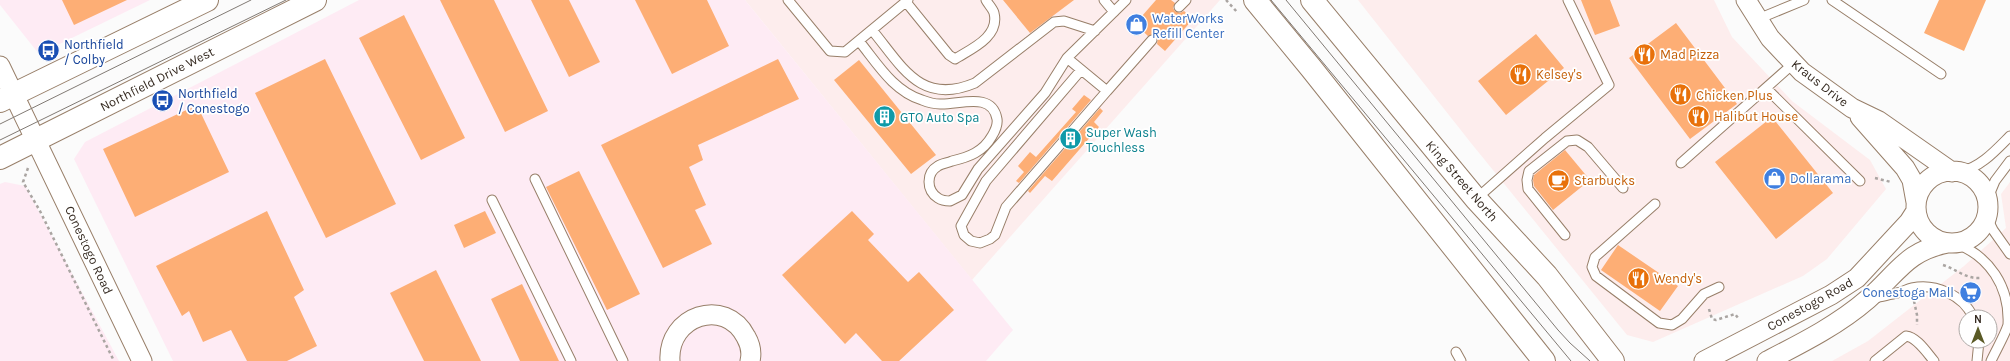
<svg xmlns="http://www.w3.org/2000/svg" width="2010" height="361" viewBox="0 0 2010 361" font-family="Karla,sans-serif">
<style>
.commercial{fill:#fdeded;fill-rule:evenodd}
.industrial{fill:#feebf4}
.building{fill:#fdae75}
.lines{fill:none;stroke-linecap:round;stroke-linejoin:round}
.lane-casing{stroke:#987f69;stroke-width:11}
.street-casing{stroke:#987f69;stroke-width:21}
.secondary-casing{stroke:#987f69;stroke-width:24}
.path{stroke:#aaa5a2;stroke-width:2.5;stroke-dasharray:3 3;stroke-linecap:butt}
.lane{stroke:#fff;stroke-width:9}
.street{stroke:#fff;stroke-width:19}
.secondary{stroke:#fff;stroke-width:22}
.tram{stroke:#817a74;stroke-width:1}
.labels{text-anchor:middle;dominant-baseline:central;stroke-width:3.5;stroke-linejoin:round;paint-order:stroke}
.shop-label{font-size:13px;fill:#366cbe;stroke:#fff;text-anchor:start}
.transit-label{font-size:13px;fill:#164399;stroke:#fff;text-anchor:start}
.food-label{font-size:13px;fill:#c56008;stroke:#fff;text-anchor:start}
.street-label{font-size:13px;fill:#362b22;stroke:#fff}
.culture-label{font-size:13px;fill:#0d838f;stroke:#fff;text-anchor:start}
</style>
<rect width="100%" height="100%" fill="#fbfbfb"/>
<path class="commercial" d="M745,0H1220L972,280Z
M1358,0H1714L1732,37L1792,101L1870,160L1886,189L1827,259L1803,276L1653,342L1627,335L1471,143Z
M2010,182V361H1832L1868,341L1964,266L2006,228L2001,194ZM1966,317H1990V341H1966Z"/>
<path class="industrial" d="M0,0H150L39,54L0,5Z
M359,0H745L1013,330L986,361H173L74,159L85,142Z
M5,182L25,186L119,361H0V184Z"/>
<path class="building" d="M62,0H127L74,25Z
M440,0H494L548,111L505,132Z
M531,0H569L600,62L569,77Z
M635,0H707L729,46L672,74Z
M1003,0H1074L1030,33Z
M1156,0H1171L1175,3L1173,8L1175,11L1180,13L1184,11L1193,19L1165,51L1157,44L1158,38L1156,35L1148,36L1135,24Z
M1581,0H1610L1620,26L1595,35Z
M1939,0H1986L1964,51L1924,33Z
M404,15L465,138L421,160L359,38Z
M1676,23L1737,104L1690,139L1629,58Z
M1536,34L1564,68L1506,115L1478,81Z
M325,59L396,204L326,238L255,93Z
M778,59L799,99L698,145L703,160L689,167L706,205L695,210L712,244L663,268L601,145Z
M859,60L936,155L911,174L834,80Z
M1084,95L1091,100L1019,183L1016,181L1024,172L1018,166L1030,152L1036,157L1076,112L1072,109Z
M197,105L229,172L135,217L103,149Z
M1100,108L1103,111L1094,122L1099,127L1052,181L1045,176L1030,193L1028,191Z
M1772,117L1833,193L1776,239L1715,162Z
M1565,150L1590,180L1553,210L1534,186L1533,180L1534,175Z
M579,171L640,294L607,310L546,187Z
M267,211L304,290L294,297L317,346L287,361H247L231,330L203,342L189,311L182,316L156,266Z
M485,211L496,233L464,248L454,225Z
M852,211L874,234L868,240L908,282L919,272L954,310L899,361H882L856,333L845,344L782,275Z
M1618,245L1678,286L1660,311L1601,270Z
M436,270L481,361H424L390,293Z
M522,284L559,361H520L491,299Z"/>
<g class="lines">
<defs>
<path id="lane" d="M788,0L830,51L845,52L908,0
M1104,0L1114,12
M1832,0L1941,74
M906,2L949,55L955,59C971,49 1000,37 994,13C993,9 988,4 986,0
M1179,7L1186,0
M1758,19L1804,0
M872,30C902,66 920,106 975,83L1054,22L1064,21L1095,31
M859,41C877,63 893,91 922,100C927,102 934,104 940,104C959,105 992,91 997,119C998,125 995,131 992,136C983,152 969,157 952,161C948,163 942,163 938,166C926,173 926,190 938,198C941,200 946,201 950,201L962,195L978,169L1045,93L1067,58L1126,0
M1067,58L1107,91L1152,40
M1081,70L986,181L961,226L964,235L971,241L980,243L990,239L995,235L1006,207L1107,91
M1766,88L1860,181
M1681,163L1794,63
M1960,172C1981,167 1995,151 2010,136
M535,179L623,361
M1476,199L1545,138L1609,85L1568,0
M492,200L571,361
M1987,200L1995,181L2010,161
M1655,204L1595,257L1592,267L1596,276L1659,323L1672,325L1682,319L1704,294L1719,287
M1986,216L1993,230L2010,254
M1565,235L1528,189L1527,180L1529,171L1567,141L1577,140L1588,147L1623,188
M1955,243C1989,256 2010,286 2008,325C2004,337 1996,350 1991,361
M1875,298C1882,296 1890,295 1897,293C1902,292 1907,289 1912,288C1935,283 1963,295 1973,317
M1456,352L1461,361
M1875,361L1906,336C1917,337 1927,353 1934,361
M1977,361L1979,341"/>
<path id="street" d="M1746,0L1770,38L1802,72L1852,108L1879,121L1952,172
M0,66L142,361
M1860,117L1905,168L1912,180L1916,202
M1916 207a36 36 0 1 1 72 0a36 36 0 1 1-72 0Z
M670,361C667,316 725,296 746,337C750,344 752,353 750,361
M1704,361L1831,295L1857,278L1909,222L1916,211
M1767,361C1802,343 1838,325 1868,299C1898,273 1906,251 1948,243"/>
<path id="secondary" d="M1255,0L1311,68L1544,361
M1312,0L1476,199L1547,276L1613,361
M0,101L207,0
M0,158L315,0"/>
</defs>
<use href="#lane" class="lane-casing"/>
<use href="#street" class="street-casing"/>
<use href="#secondary" class="secondary-casing"/>
<path class="path" d="M1226,0L1238,13
M28,168L23,182L40,211L114,361
M1875,178L1891,182
M1943,265C1956,269 1966,279 1980,278
M1914,301L1917,315V325
M1709,309L1712,319L1716,320L1735,314L1738,318"/>
<use href="#lane" class="lane"/>
<use href="#street" class="street"/>
<use href="#secondary" class="secondary"/>
<path class="tram" d="M1271,0L1571,361
M1286,0L1558,330L1570,343L1590,361
M0,124L251,0
M0,140L286,0"/>
</g>
<defs>
<symbol id="shop-disc" viewBox="-11 -11 22 22"><circle r="9.5" fill="#3f7fe0" stroke="#fff"/><path d="M-5-2.5h2.3a2.7 3.5 0 0 1 5.4 0H5L5.5 6h-11ZM-1.5-2.5h3a1.5 2.3 0 0 0-3 0Z" fill="#fff"/></symbol>
<symbol id="bus-disc" viewBox="-11 -11 22 22"><circle r="9.5" fill="#1a4fb4" stroke="#fff"/><path d="M-5-6H5V4H4V6H2V4H-2V6H-4V4H-5ZM-3.5-4V0h7V-4ZM-3.5 1.2v1.5H-2V1.2ZM2 1.2v1.5H3.5V1.2Z" fill="#fff"/></symbol>
<symbol id="restaurant-disc" viewBox="-11 -11 22 22"><circle r="9.5" fill="#e8710a" stroke="#fff"/><path d="M-5-6h1v4h1v-4h1v4h1v-4h1v5L-1.5 .5V6h-2V.5L-5-1ZM5-6V6H3V1.5H1.5Q1.5-4 5-6Z" fill="#fff"/></symbol>
<symbol id="building-disc" viewBox="-11 -11 22 22"><circle r="9.5" fill="#0f9aa8" stroke="#fff"/><path d="M-4-6H4V6H1V3H-1V6H-4ZM-2.5-4.3h1.7v1.8h-1.7ZM.8-4.3h1.7v1.8H.8ZM-2.5-1h1.7V.8h-1.7ZM.8-1h1.7V.8H.8Z" fill="#fff"/></symbol>
<symbol id="cafe-disc" viewBox="-11 -11 22 22"><circle r="9.5" fill="#e8710a" stroke="#fff"/><path d="M-5.5-4.5H6V0H3Q3 3.5 0 3.5H-2.5Q-5.5 3.5-5.5 0ZM3-3.2v2h1.7v-2ZM-6 4.5H4V6H-6Z" fill="#fff"/></symbol>
<symbol id="supermarket-disc" viewBox="-11 -11 22 22"><circle r="9.5" fill="#3f7fe0" stroke="#fff"/><path d="M-6-5.5h2.5l.6 2H6L4.5 2H-2.5L-4.4-4H-6ZM-1.5 3.2a1.3 1.3 0 1 0 .1 0ZM3 3.2a1.3 1.3 0 1 0 .1 0Z" fill="#fff"/></symbol>
</defs>
<g fill-rule="evenodd">
<use href="#shop-disc" x="1124" y="12" width="25" height="25"/>
<use href="#bus-disc" x="36" y="38" width="25" height="25"/>
<use href="#restaurant-disc" x="1632" y="42" width="25" height="25"/>
<use href="#restaurant-disc" x="1508" y="62" width="25" height="25"/>
<use href="#restaurant-disc" x="1668" y="82" width="25" height="25"/>
<use href="#bus-disc" x="150" y="88" width="25" height="25"/>
<use href="#restaurant-disc" x="1686" y="104" width="25" height="25"/>
<use href="#building-disc" x="872" y="104" width="25" height="25"/>
<use href="#building-disc" x="1058" y="126" width="25" height="25"/>
<use href="#shop-disc" x="1762" y="166" width="25" height="25"/>
<use href="#cafe-disc" x="1546" y="168" width="25" height="25"/>
<use href="#restaurant-disc" x="1626" y="266" width="25" height="25"/>
<use href="#supermarket-disc" x="1958" y="280" width="25" height="25"/>
</g>
<g class="labels">
<g class="shop-label">
<text x="1152" y="18">WaterWorks<tspan x="1152" dy="15">Refill Center</tspan></text>
<text x="1790" y="178">Dollarama</text>
<text x="1954" y="292" text-anchor="end">Conestoga Mall</text>
</g>
<g class="transit-label">
<text x="64" y="44">Northfield<tspan x="64" dy="15">/ Colby</tspan></text>
<text x="178" y="93">Northfield<tspan x="178" dy="15">/ Conestogo</tspan></text>
</g>
<g class="food-label">
<text x="1660" y="54">Mad Pizza</text>
<text x="1536" y="74">Kelsey's</text>
<text x="1696" y="95">Chicken Plus</text>
<text x="1714" y="116">Halibut House</text>
<text x="1574" y="180">Starbucks</text>
<text x="1654" y="278">Wendy's</text>
</g>
<g class="street-label">
<text transform="translate(157 79) rotate(-27)">Northfield Drive West</text>
<text transform="translate(1820 83) rotate(38)">Kraus Drive</text>
<text transform="translate(1462 181) rotate(49)">King Street North</text>
<text transform="translate(89 250) rotate(65)">Conestogo Road</text>
<text transform="translate(1810 304) rotate(-29)">Conestogo Road</text>
</g>
<g class="culture-label">
<text x="900" y="117">GTO Auto Spa</text>
<text x="1086" y="132">Super Wash<tspan x="1086" dy="15">Touchless</tspan></text>
</g>
</g>
<g transform="translate(1978 329)"><circle r="19" fill="#ffffff" stroke="#afaaa7"/>
<path d="M0-3L7 15L0 10L-7 15Z" fill="#5a5a26"/>
<text y="-6" font-size="11" font-weight="bold" text-anchor="middle" fill="#362b22">N</text>
</g>
</svg>
